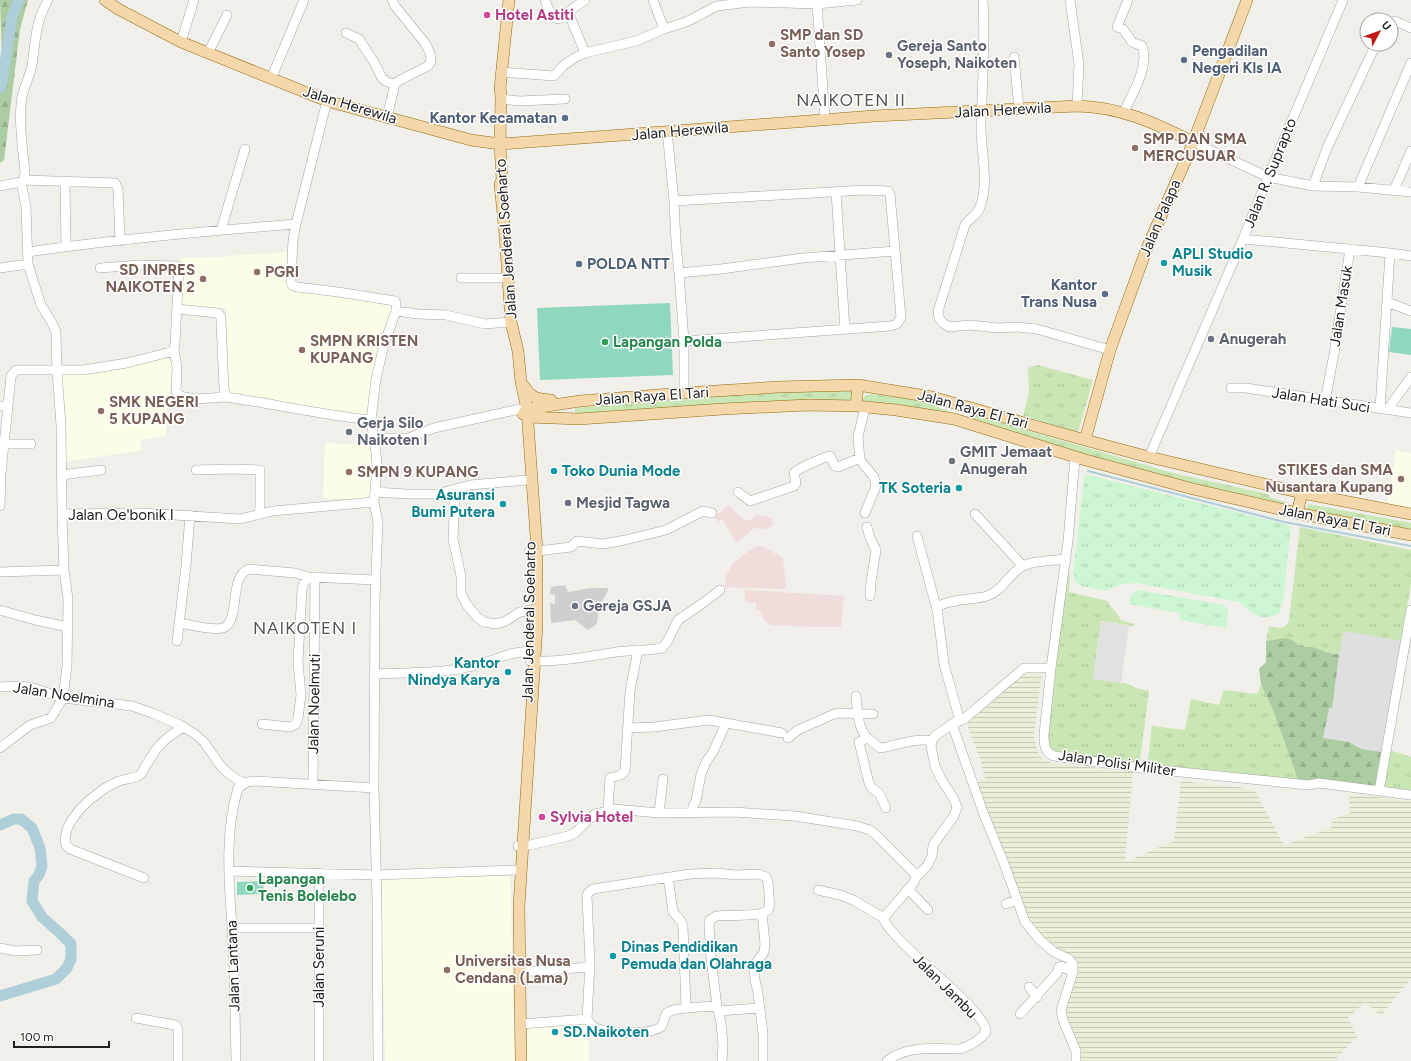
<svg xmlns="http://www.w3.org/2000/svg" width="1411" height="1061" viewBox="0 0 1411 1061" font-family="Figtree,sans-serif">
<style>
.residential{fill:#dfdfdf}
.commercial{fill:#f0dcda}
.education{fill:#fcfde6}
.religious{fill:#cfcfcf}
.farmland{fill:url(#farmland-rules)}
.grass{fill:url(#grass-tufts)}
.forest{fill:url(#forest-firs)}
.park{fill:url(#park-tufts)}
.pitch{fill:#8fd8bf}
.parking{fill:#e1e1e1}
.lines{fill:none;stroke-linecap:round;stroke-linejoin:round}
.stream{stroke:#aeceda;stroke-width:2}
.river{stroke:#aeceda;stroke-width:11}
.minor-casing{stroke:#a5a5a5;stroke-width:10}
.major-casing{stroke:#916c0e;stroke-width:12}
.minor{stroke:#fff;stroke-width:9}
.major{stroke:#f4d8ab;stroke-width:11}
.hotel-dot{fill:#d1479c;stroke:#fff;stroke-width:1.5}
.education-dot{fill:#8d6e63;stroke:#fff;stroke-width:1.5}
.worship-dot{fill:#6b7280;stroke:#fff;stroke-width:1.5}
.service-dot{fill:#5c6f8a;stroke:#fff;stroke-width:1.5}
.culture-dot{fill:#0f9aa8;stroke:#fff;stroke-width:1.5}
.leisure-dot{fill:#2e9e5b;stroke:#fff;stroke-width:1.5}
.labels{text-anchor:middle;dominant-baseline:central;stroke-width:3;stroke-linejoin:round;paint-order:stroke}
.hotel-label{font-size:15px;font-weight:bold;fill:#b23c85;stroke:#fff;text-anchor:start}
.education-label{font-size:15px;font-weight:bold;fill:#785e54;stroke:#fff;text-anchor:start}
.worship-label{font-size:15px;font-weight:bold;fill:#5b616d;stroke:#fff;text-anchor:start}
.service-label{font-size:15px;font-weight:bold;fill:#4e5e75;stroke:#fff;text-anchor:start}
.street-label{font-size:15px;fill:#212121;stroke:#fff}
.culture-label{font-size:15px;font-weight:bold;fill:#0d838f;stroke:#fff;text-anchor:start}
.leisure-label{font-size:15px;font-weight:bold;fill:#27864d;stroke:#fff;text-anchor:start}
.quarter-label{font-size:17px;letter-spacing:1px;fill:#545454;stroke:#fff}
</style>
<defs>
<pattern id="farmland-rules" width="6" height="5" patternUnits="userSpaceOnUse"><rect width="6" height="5" fill="#ebedd7"/><path d="M0 2.5h6" fill="none" stroke="#c9cbb8"/></pattern>
<pattern id="grass-tufts" width="24" height="20" patternUnits="userSpaceOnUse"><rect width="24" height="20" fill="#cae6b4"/><path d="M3 7l-1-3M5 7V3M7 7l1-3M15 17l-1-3M17 17v-4M19 17l1-3" fill="none" stroke="#adc59a"/></pattern>
<pattern id="forest-firs" width="22" height="20" patternUnits="userSpaceOnUse"><rect width="22" height="20" fill="#accca2"/><path d="M5 1l3.5 6h-7zM16 11l3.5 6h-7z" fill="#94af8b"/></pattern>
<pattern id="park-tufts" width="24" height="20" patternUnits="userSpaceOnUse"><rect width="24" height="20" fill="#cbf6d1"/><path d="M3 7l-1-3M5 7V3M7 7l1-3M15 17l-1-3M17 17v-4M19 17l1-3" fill="none" stroke="#aed3b3"/></pattern>
</defs>
<rect width="100%" height="100%" fill="#f1efe9"/>
<path class="residential" d="M1343,626L1404,638L1382,758L1321,746Z"/>
<path class="commercial" d="M729,505L736,513L745,520H750L756,515L766,516L771,518L773,522L772,526L765,529L754,528L738,542L735,541L722,519L718,522L715,516Z
M756,546H762L783,558L786,589L725,587L726,576L733,563Z
M745,590L844,596L841,627H808L773,625L767,623L761,614V611L756,609V603L745,602Z"/>
<path class="education" d="M288,252V287L389,302L393,305L369,418L228,394L223,335L227,308L181,309L180,258L226,257V256Z
M166,355L171,358L174,362L172,378L168,398L166,436L140,440L142,449L138,451L64,462L62,374L130,366L131,368V366Z
M325,443L375,445L373,500L323,498Z
M1396,450L1411,453V509L1387,505Z
M510,876L515,1061H385L380,878Z
M527,1025H588V1031H589V1061H527Z"/>
<path class="religious" d="M565,585L568,592L590,588H609L599,608L597,624L588,630L575,620L551,623L550,603L555,604V595L550,594L551,587Z"/>
<path class="farmland" d="M1026,670L1042,672L1034,735L1037,750L1041,758L1052,763L1133,772L1125,862L1174,841L1181,781L1254,789L1284,845L1331,828L1332,820L1350,813L1349,795L1388,798L1411,801V978L1381,1016L1365,1002L1348,1018L1357,1037L1334,1061H1076L1061,1016L1073,965L1035,935L973,785L985,778L980,759L968,728V718Z"/>
<path class="grass" d="M1038,365L1093,380L1078,432L1023,416L1029,393L1028,368Z
M849,390L854,392L853,400L849,402L575,416V408L778,392Z
M871,394L921,400L948,411L947,417L867,404L863,401V398L866,395Z
M971,414L1173,473L1268,494L1271,498L1286,502V505L1285,507L1187,487L967,417L968,415Z
M1309,504L1411,523V533L1307,510V506Z
M1300,527L1411,550V584L1401,641L1344,631L1339,655L1326,652L1313,647H1306L1299,645L1292,640L1266,641L1269,626C1279,628 1286,630 1289,620Z
M1067,574L1070,575L1069,592L1108,601L1109,605L1115,611L1121,620L1134,624L1133,626L1101,621L1093,679L1125,683L1136,688L1149,691L1139,767L1058,757L1049,750L1048,734Z
M1261,684L1273,710L1295,771L1298,783L1147,767L1152,726L1185,730L1191,699L1219,705L1224,690L1257,694Z
M1390,750L1411,757V791L1383,787Z"/>
<path class="forest" d="M0,0H28L20,29L4,160L0,163V63L2,60Z
M1286,638L1292,640L1299,645L1306,647H1313L1326,652L1339,655L1332,708H1329L1323,738L1349,742L1361,749L1381,752L1375,788L1298,783L1295,771L1273,710L1261,684L1259,669L1266,662V641Z"/>
<path class="park" d="M1085,474L1291,526L1283,601L1279,613C1262,623 1252,614 1239,602L1136,583L1124,584L1104,591L1078,585L1073,574Z
M1138,590L1223,605L1227,608L1228,613L1226,628L1180,620V613L1129,604L1131,595Z"/>
<path class="pitch" d="M670,303L673,375L540,380L537,308Z
M1392,327L1411,329V355L1389,352Z
M263,881L264,894L237,895V882Z"/>
<path class="parking" d="M1101,621L1129,626L1121,683L1093,679Z"/>
<g class="lines">
<path class="stream" d="M1088,471L1284,522L1411,546"/>
<path class="river" d="M0,88L2,83L12,17L19,0
M0,825L14,819H21L32,828L40,848L42,866L39,875L34,881L32,901L42,917L60,933L71,944V959L67,968L56,979L0,996"/>
<defs>
<path id="minor" d="M48,0C35,23 36,39 32,65C30,76 24,86 22,97C18,119 23,150 25,173L24,180L21,182L26,207L28,264L38,296L41,305L52,323L56,332L57,371L61,425L62,514
M545,0C548,7 550,17 558,19L585,0
M653,0L664,29L686,22L717,6L750,2L817,4L825,119
M983,0C985,41 983,82 981,122C980,151 990,180 980,207C977,216 969,218 965,225L938,311L939,318L943,323L949,327L970,325L998,328L1015,327L1037,329L1110,350
M1070,0L1079,64L1077,106
M817,4L857,0
M568,12L585,53
M1391,23L1395,21L1411,28
M346,33L359,39L374,62L382,78L387,82L395,84
M181,42L194,0
M208,53L227,15
M1014,57L1019,109
M501,72L554,76L564,65L576,57L585,53L636,41L664,29
M271,79L304,0
M501,99L519,101L565,99
M327,101L296,224L293,240L291,282L292,285L297,287L338,292L395,301L396,303V311L384,344L376,379L371,420L376,453L377,466L374,502L378,523L375,598L374,788L377,902L378,1061
M1124,112C1132,94 1150,66 1142,46L1132,42L1123,29L1117,27L1128,0
M387,117L395,84L400,80L428,66L431,61L430,53L425,43L395,6L392,0
M667,131L674,201L676,242L679,273L684,341L890,326L897,324L901,317L890,194L888,191L864,190L674,201
M1193,142L1268,177L1313,186L1358,187L1411,192
M24,180L115,183L118,189L120,241
M65,182L66,246
M0,186L21,182
M1313,186L1327,148L1376,44
M1358,187L1411,63
M1394,190L1411,151
M836,192L845,330
M221,230L245,149
M1243,239L1390,253L1411,256
M28,252C116,239 206,231 296,224
M0,268L28,264
M679,273L721,269L803,258L895,251
M461,278H509
M1387,302L1411,311
M177,309L218,313L221,317V321L224,389L226,397C275,404 322,415 371,420
M396,311L418,314L446,315L485,324L511,322
M174,351L177,367L176,391L180,396L195,399L226,397
M1231,388H1246L1411,413
M684,393V341
M1325,401L1334,354L1350,249
M0,406H8L1,473L0,506
M8,406L11,376L16,370H83L127,363L174,351L175,343L179,268L178,266L139,265L100,268
M865,407L858,437L860,460L874,477L876,486L865,513
M1380,409L1390,253
M1388,409L1411,377
M375,438H409L434,428L520,409
M4,444H31
M1075,457L1068,541L1051,668L1044,734C1044,744 1044,752 1054,756L1141,768L1308,785L1319,783L1411,795
M1149,457L1243,239L1268,177L1343,0
M196,470L230,469L260,470V506L259,514
M61,475L101,470
M455,490L453,539L461,576V594L467,605L477,617L484,622L495,624L504,622L520,612L531,610
M376,492L406,494H437L470,485L527,480
M738,492L750,501L794,486L796,483L794,473C797,469 824,457 830,456L835,466L838,467L860,458
M975,514L1023,566
M867,527L870,538L876,550L871,582L870,596
M917,536L937,610
M529,552L571,547L577,541L603,544L625,540L666,530L703,511L712,513
M0,572L64,570
M0,610L35,620L68,627
M180,623C191,625 212,631 223,628C241,622 228,576 249,569L295,573L309,577L376,580
M177,641L186,566L190,515
M530,661C559,662 587,657 616,652C631,650 647,651 662,648L667,642L678,620L703,603L720,590
M375,674C403,672 431,674 458,669C466,667 474,666 482,664C499,658 517,649 535,652
M0,687L14,686L30,687L63,698L132,706L152,713L180,725L195,734L204,742L220,765L228,773L244,784
M856,696C858,710 857,727 867,738
M960,721L944,664L937,608C945,599 975,600 987,596C1003,591 1009,573 1023,566C1035,560 1052,561 1066,559
M262,724L290,727L296,724L298,718L301,695L298,662L302,589L304,583L309,577
M952,724L983,812L1005,866L1025,922L1040,940L1054,952L1069,959L1073,964V972L1061,1010L1063,1020L1076,1051V1061
M628,728L654,727L709,720L782,733
M788,738L798,730L834,714L838,713L873,714
M0,748L30,725L51,718L63,698L67,666L68,599L64,570L62,514L142,513L240,519L273,511L374,502
M313,784L315,577
M1379,791L1411,610
M886,808L879,793L872,788L869,783L859,742L867,738L869,739L880,748C895,746 917,737 932,741
M608,810L610,778L621,775L625,771L630,691L638,650
M659,813L663,779
M692,813L693,806L696,801L701,774L706,762L713,752L726,723
M518,846L530,845L568,836L575,833L590,818L595,814L614,809L659,813L733,812L795,816L857,826L870,830L877,836L917,876L927,866L932,856L933,845L954,816L957,807L954,799L941,779L935,766L931,746L932,741L935,736L952,724L964,719L1024,668H1051
M230,871L376,875L517,870
M319,873V1061
M668,877L673,912L681,921L683,926L686,1008
M144,878L70,849L66,845C60,821 97,790 117,782C123,779 131,779 138,776L141,774C154,751 160,740 184,727
M908,889L928,910
M818,890L840,895L853,900L884,918
M1006,904L1017,900
M762,913L765,944L764,952L754,966L755,980L758,993L763,1034V1061
M232,928H319
M0,948L15,951L37,950
M520,972L590,967
M1029,987L1037,997
M719,1011L759,1008
M1020,1014L1057,973L1059,967L1061,966L1073,972
M136,1018L175,1025L178,1029V1061
M587,1019C589,1022 590,1024 593,1026C605,1035 648,1035 661,1027C664,1023 664,1016 667,1013C674,1007 707,1007 717,1006
M521,1024L587,1019L590,963L587,896L588,893L593,889L690,874L716,873L736,875L759,874L766,877C769,883 769,889 769,895C769,900 771,906 768,910C762,917 725,915 716,916L710,920L709,926L711,959L717,1006L721,1023L723,1045L722,1061
M236,1061C235,1021 235,982 233,942C230,891 223,838 238,788L247,782L255,781L374,788
M887,1061C907,1045 936,1049 960,1049C969,1046 980,1040 986,1032C987,1010 898,948 884,920L885,916L912,885L917,876"/>
<path id="major" d="M105,0L118,9L181,42L327,101L471,140L500,144L622,135L874,116L1077,106C1121,107 1155,123 1193,142
M509,0L500,88L501,96L500,144L502,180L500,184L505,235L511,322L518,351L521,382L527,409L537,551V625L519,906L521,1061
M523,385C531,398 536,399 551,400
M856,406L858,385
M524,413L528,417L579,419L723,409L808,405L856,406L896,410L954,419L1082,459L1193,489L1297,513L1411,535
M523,414L527,409L580,401L684,393L778,387L858,385L932,397L1085,440L1149,457L1302,493L1411,514
M1085,440L1110,350L1147,248L1191,148L1247,0
M1297,513L1302,493"/>
</defs>
<use href="#minor" class="minor-casing"/>
<use href="#major" class="major-casing"/>
<use href="#minor" class="minor"/>
<use href="#major" class="major"/>
</g>
<g class="hotel-dot">
<circle cx="487" cy="15" r="4"/>
<circle cx="542" cy="817" r="4"/>
</g>
<g class="education-dot">
<circle cx="772" cy="44" r="4"/>
<circle cx="1135" cy="148" r="4"/>
<circle cx="257" cy="272" r="4"/>
<circle cx="203" cy="279" r="4"/>
<circle cx="302" cy="350" r="4"/>
<circle cx="101" cy="411" r="4"/>
<circle cx="349" cy="472" r="4"/>
<circle cx="1401" cy="479" r="4"/>
<circle cx="447" cy="970" r="4"/>
</g>
<g class="worship-dot">
<circle cx="889" cy="55" r="4"/>
<circle cx="1211" cy="339" r="4"/>
<circle cx="349" cy="432" r="4"/>
<circle cx="952" cy="461" r="4"/>
<circle cx="568" cy="503" r="4"/>
<circle cx="575" cy="606" r="4"/>
</g>
<g class="service-dot">
<circle cx="1184" cy="60" r="4"/>
<circle cx="565" cy="118" r="4"/>
<circle cx="579" cy="264" r="4"/>
<circle cx="1105" cy="294" r="4"/>
</g>
<g class="culture-dot">
<circle cx="1164" cy="263" r="4"/>
<circle cx="554" cy="471" r="4"/>
<circle cx="959" cy="488" r="4"/>
<circle cx="503" cy="504" r="4"/>
<circle cx="508" cy="672" r="4"/>
<circle cx="613" cy="956" r="4"/>
<circle cx="555" cy="1032" r="4"/>
</g>
<g class="leisure-dot">
<circle cx="605" cy="342" r="4"/>
<circle cx="250" cy="888" r="4"/>
</g>
<g class="labels">
<g class="hotel-label">
<text x="495" y="15">Hotel Astiti</text>
<text x="550" y="817">Sylvia Hotel</text>
</g>
<g class="education-label">
<text x="780" y="35">SMP dan SD<tspan x="780" dy="17">Santo Yosep</tspan></text>
<text x="1143" y="139">SMP DAN SMA<tspan x="1143" dy="17">MERCUSUAR</tspan></text>
<text x="195" y="270" text-anchor="end">SD INPRES<tspan x="195" dy="17">NAIKOTEN 2</tspan></text>
<text x="265" y="272">PGRI</text>
<text x="310" y="341">SMPN KRISTEN<tspan x="310" dy="17">KUPANG</tspan></text>
<text x="109" y="402">SMK NEGERI<tspan x="109" dy="17">5 KUPANG</tspan></text>
<text x="1393" y="470" text-anchor="end">STIKES dan SMA<tspan x="1393" dy="17">Nusantara Kupang</tspan></text>
<text x="357" y="472">SMPN 9 KUPANG</text>
<text x="455" y="961">Universitas Nusa<tspan x="455" dy="17">Cendana (Lama)</tspan></text>
</g>
<g class="worship-label">
<text x="897" y="46">Gereja Santo<tspan x="897" dy="17">Yoseph, Naikoten</tspan></text>
<text x="1219" y="339">Anugerah</text>
<text x="357" y="423">Gerja Silo<tspan x="357" dy="17">Naikoten I</tspan></text>
<text x="960" y="452">GMIT Jemaat<tspan x="960" dy="17">Anugerah</tspan></text>
<text x="576" y="503">Mesjid Tagwa</text>
<text x="583" y="606">Gereja GSJA</text>
</g>
<g class="service-label">
<text x="1192" y="51">Pengadilan<tspan x="1192" dy="17">Negeri Kls IA</tspan></text>
<text x="557" y="118" text-anchor="end">Kantor Kecamatan</text>
<text x="587" y="264">POLDA NTT</text>
<text x="1097" y="285" text-anchor="end">Kantor<tspan x="1097" dy="17">Trans Nusa</tspan></text>
</g>
<g class="street-label">
<text transform="translate(350 105) rotate(17)">Jalan Herewila</text>
<text transform="translate(1003 110) rotate(-3)">Jalan Herewila</text>
<text transform="translate(680 131) rotate(-5)">Jalan Herewila</text>
<text transform="translate(1270 173) rotate(-68)">Jalan R. Suprapto</text>
<text transform="translate(1160 218) rotate(-67)">Jalan Palapa</text>
<text transform="translate(506 239) rotate(-94)">Jalan Jenderal Soeharto</text>
<text transform="translate(1341 306) rotate(-81)">Jalan Masuk</text>
<text transform="translate(652 396) rotate(-4)">Jalan Raya El Tari</text>
<text transform="translate(1321 400) rotate(9)">Jalan Hati Suci</text>
<text transform="translate(973 409) rotate(15)">Jalan Raya El Tari</text>
<text x="121" y="515">Jalan Oe'bonik I</text>
<text transform="translate(1335 520) rotate(11)">Jalan Raya El Tari</text>
<text transform="translate(529 622) rotate(-89)">Jalan Jenderal Soeharto</text>
<text transform="translate(64 695) rotate(9)">Jalan Noelmina</text>
<text transform="translate(314 704) rotate(-89)">Jalan Noelmuti</text>
<text transform="translate(1117 763) rotate(8)">Jalan Polisi Militer</text>
<text transform="translate(233 966) rotate(-92)">Jalan Lantana</text>
<text transform="translate(319 967) rotate(-90)">Jalan Seruni</text>
<text transform="translate(945 986) rotate(45)">Jalan Jambu</text>
</g>
<g class="culture-label">
<text x="1172" y="254">APLI Studio<tspan x="1172" dy="17">Musik</tspan></text>
<text x="562" y="471">Toko Dunia Mode</text>
<text x="951" y="488" text-anchor="end">TK Soteria</text>
<text x="495" y="495" text-anchor="end">Asuransi<tspan x="495" dy="17">Bumi Putera</tspan></text>
<text x="500" y="663" text-anchor="end">Kantor<tspan x="500" dy="17">Nindya Karya</tspan></text>
<text x="621" y="947">Dinas Pendidikan<tspan x="621" dy="17">Pemuda dan Olahraga</tspan></text>
<text x="563" y="1032">SD.Naikoten</text>
</g>
<g class="leisure-label">
<text x="613" y="342">Lapangan Polda</text>
<text x="258" y="879">Lapangan<tspan x="258" dy="17">Tenis Bolelebo</tspan></text>
</g>
<g class="quarter-label">
<text x="851" y="100">NAIKOTEN II</text>
<text x="305" y="628">NAIKOTEN I</text>
</g>
</g>
<g transform="translate(1379 32) rotate(49)"><circle r="19" fill="#ffffff" stroke="#a6a6a6"/>
<path d="M0-3L7 15L0 10L-7 15Z" fill="#c11a12"/>
<text y="-6" font-size="11" font-weight="bold" text-anchor="middle" fill="#212121">U</text>
</g>
<path d="M14 1041v6h95v-6" fill="none" stroke="#212121" stroke-width="2"/>
<text x="20" y="1041" font-size="12" fill="#212121" stroke="#ffffff" stroke-width="3" paint-order="stroke">100 m</text>
</svg>
